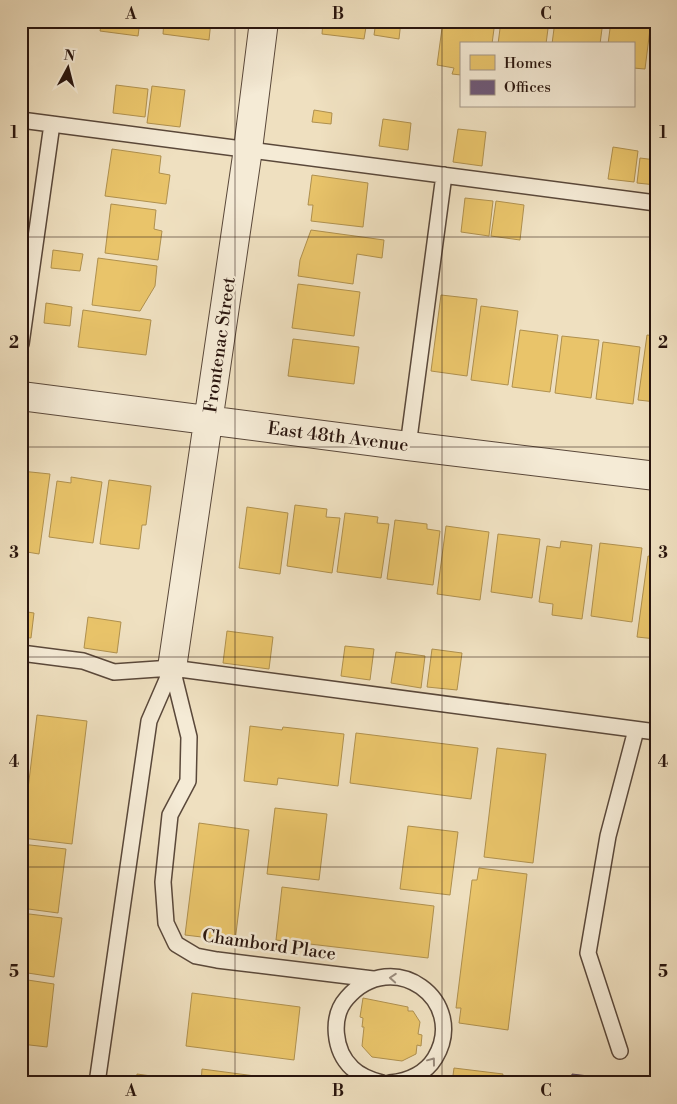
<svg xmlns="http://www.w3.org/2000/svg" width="677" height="1104" viewBox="0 0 677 1104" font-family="'Libre Bodoni',serif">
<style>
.homes{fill:#e9c46a;stroke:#af904e}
.offices{fill:#6d597a;stroke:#59455a}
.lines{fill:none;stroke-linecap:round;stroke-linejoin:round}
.service-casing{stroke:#5a483a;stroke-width:18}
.minor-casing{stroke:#5a483a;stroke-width:30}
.service{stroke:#f5ebd6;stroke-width:15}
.minor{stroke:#f5ebd6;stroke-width:28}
.oneway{stroke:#998b7c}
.grid{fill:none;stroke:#29150e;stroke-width:1;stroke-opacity:0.55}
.labels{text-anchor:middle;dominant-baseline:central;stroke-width:5;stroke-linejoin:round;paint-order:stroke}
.street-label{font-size:18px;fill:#29150e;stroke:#f5ebd6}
.neatline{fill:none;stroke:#29150e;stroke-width:2}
.grid-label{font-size:16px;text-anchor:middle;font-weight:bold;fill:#29150e}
</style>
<rect width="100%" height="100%" fill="#efe0c0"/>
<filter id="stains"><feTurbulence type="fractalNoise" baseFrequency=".004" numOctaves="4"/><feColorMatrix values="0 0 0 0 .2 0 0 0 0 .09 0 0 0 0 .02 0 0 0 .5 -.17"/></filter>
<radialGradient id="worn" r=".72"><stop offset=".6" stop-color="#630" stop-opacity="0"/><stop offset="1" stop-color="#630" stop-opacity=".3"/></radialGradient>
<path class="homes" d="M102,21H140L138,36L100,31Z
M164,21H211L209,40L163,34Z
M323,21H367L364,39L322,34Z
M376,21H401L399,39L374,35Z
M443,21H495L492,44H461V75L452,74L454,68L437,65Z
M501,21H549L546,44H498Z
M555,21H603L600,44H552Z
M611,21H651L645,69L633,68V44H608Z
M116,85L148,89L145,117L113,113Z
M152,86L185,90L180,127L147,123Z
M314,110L332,113L331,124L312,122Z
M383,119L411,123L408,150L379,146Z
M458,129L486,132L482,166L453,162Z
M613,147L638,151L634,182L608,179Z
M112,149L161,156L159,173L170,175L166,204L105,196Z
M640,158L656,160V185L637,183Z
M312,175L368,183L363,227L311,221L313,205H308Z
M465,198L493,201L489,236L461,232Z
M496,201L524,205L520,240L491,236Z
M111,204L156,210L154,229L162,231L158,260L105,253Z
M311,230L384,240L382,258L357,254L353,284L298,276L300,260Z
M53,250L83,254L80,271L51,268Z
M98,258L157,266L155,286L140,311L92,305Z
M298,284L360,292L354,336L292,328Z
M441,295L477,299L467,376L431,371Z
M46,303L72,307L70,326L44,323Z
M481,306L518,311L508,385L471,380Z
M83,310L151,320L146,355L78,347Z
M520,330L558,335L550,392L512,387Z
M647,335L656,336V402L638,400Z
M562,336L599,340L591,398L555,393Z
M293,339L359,347L354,384L288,376Z
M603,342L640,347L633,404L596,399Z
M21,471L50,474L39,554L21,551Z
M71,477L102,482L93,543L49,537L57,481L71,483Z
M109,480L151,486L146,525H142L139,549L100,544Z
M295,505L327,509L326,517L340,518L332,573L287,566Z
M247,507L288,513L280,574L239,568Z
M345,513L378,517L377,523L389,524L381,578L337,572Z
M395,520L427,524V529L440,531L433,585L387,579Z
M446,526L489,532L480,600L437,594Z
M498,534L540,539L532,598L491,592Z
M561,541L592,545L582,619L552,615L553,604L539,602L547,546L560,548Z
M600,543L642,548L632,622L591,616Z
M648,556L656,557V639L637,637Z
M21,611L34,613L31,638L21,637Z
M88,617L121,622L117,653L84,648Z
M227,631L273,637L269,669L223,663Z
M345,646L374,649L370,680L341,676Z
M432,649L462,653L457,690L427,687Z
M396,652L425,656L421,688L391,683Z
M37,715L87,721L72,844L22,838Z
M250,726L282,730L283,727L344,734L338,786L278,778L277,785L244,781Z
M356,733L478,748L471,799L350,783Z
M497,748L546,754L533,863L484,857Z
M275,808L327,814L319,880L267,874Z
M199,823L249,830L235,941L185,935Z
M408,826L458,832L450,895L400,889Z
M21,844L66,849L58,913L21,908Z
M479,868L527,874L508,1030L459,1023L461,1008H456L472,880H477Z
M282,887L434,906L428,958L276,940Z
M21,913L62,918L54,977L21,972Z
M21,979L54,984L47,1047L21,1044Z
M192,993L300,1007L294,1060L186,1046Z
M363,998L408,1007V1011H413L420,1022L418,1034L422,1035L421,1046L417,1045L416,1054L402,1061L372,1057L362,1046L364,1027H362L363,1018L360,1017Z
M454,1068L503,1074L501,1083H452Z
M202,1069L308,1083H201Z
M137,1074L187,1081V1083H136Z"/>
<path class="offices" d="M572,1074L646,1083H571Z"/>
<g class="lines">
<defs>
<path id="service" d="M21,120L656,203
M21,344L52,124
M408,446L444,175
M21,653L83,661L114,672L172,668L656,732
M172,668L189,737L188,781L170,815L163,882L166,923L176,944L196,956L217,960L373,979
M620,1051L588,953L608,836L636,730
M97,1083L149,721L172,668
M382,1083C371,1080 360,1076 352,1068C334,1051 330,1017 347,998C393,945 469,1001 435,1058C425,1074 408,1081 390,1083"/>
<path id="minor" d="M21,396L408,446L656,476
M172,668L248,149L264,21"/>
</defs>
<use href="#service" class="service-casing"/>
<use href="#minor" class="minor-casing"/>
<use href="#service" class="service"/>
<use href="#minor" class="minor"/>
</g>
<defs><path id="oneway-chevron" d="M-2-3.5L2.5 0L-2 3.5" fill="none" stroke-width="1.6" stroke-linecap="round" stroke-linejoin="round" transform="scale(1.25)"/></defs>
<g class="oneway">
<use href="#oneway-chevron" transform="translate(393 978) rotate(-176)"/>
<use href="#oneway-chevron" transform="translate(432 1061) rotate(-53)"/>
</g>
<path class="grid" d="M235,21V1083M442,21V1083M21,237H656M21,447H656M21,657H656M21,867H656"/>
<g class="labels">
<g class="street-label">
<text transform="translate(220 345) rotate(-82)">Frontenac Street</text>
<text transform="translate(338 437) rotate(7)">East 48th Avenue</text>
<text transform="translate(269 945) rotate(8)">Chambord Place</text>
</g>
</g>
<rect width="677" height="1104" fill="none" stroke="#efe0c0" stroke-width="55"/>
<rect x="460" y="42" width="175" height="65" fill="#f5ebd6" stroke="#a39586"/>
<rect x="470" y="55" width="25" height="15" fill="#e9c46a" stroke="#a39586"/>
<text x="504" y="68" font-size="15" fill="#29150e">Homes</text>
<rect x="470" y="80" width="25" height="15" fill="#6d597a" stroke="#a39586"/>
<text x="504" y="92" font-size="15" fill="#29150e">Offices</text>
<g transform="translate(68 68) rotate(7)" stroke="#f5ebd6" stroke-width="4" paint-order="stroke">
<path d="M0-4L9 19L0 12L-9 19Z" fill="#29150e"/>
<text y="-8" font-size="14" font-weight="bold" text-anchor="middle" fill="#29150e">N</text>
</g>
<rect x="28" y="28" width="622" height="1048" class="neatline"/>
<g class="grid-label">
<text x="131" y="19">A</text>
<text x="338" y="19">B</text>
<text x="546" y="19">C</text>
<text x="14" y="138">1</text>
<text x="663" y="138">1</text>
<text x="14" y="348">2</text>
<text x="663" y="348">2</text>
<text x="14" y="558">3</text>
<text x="663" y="558">3</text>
<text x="14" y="767">4</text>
<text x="663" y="767">4</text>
<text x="14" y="977">5</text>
<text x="663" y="977">5</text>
<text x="131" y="1096">A</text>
<text x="338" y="1096">B</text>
<text x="546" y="1096">C</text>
</g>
<rect width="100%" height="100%" filter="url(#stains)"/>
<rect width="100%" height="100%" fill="url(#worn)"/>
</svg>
